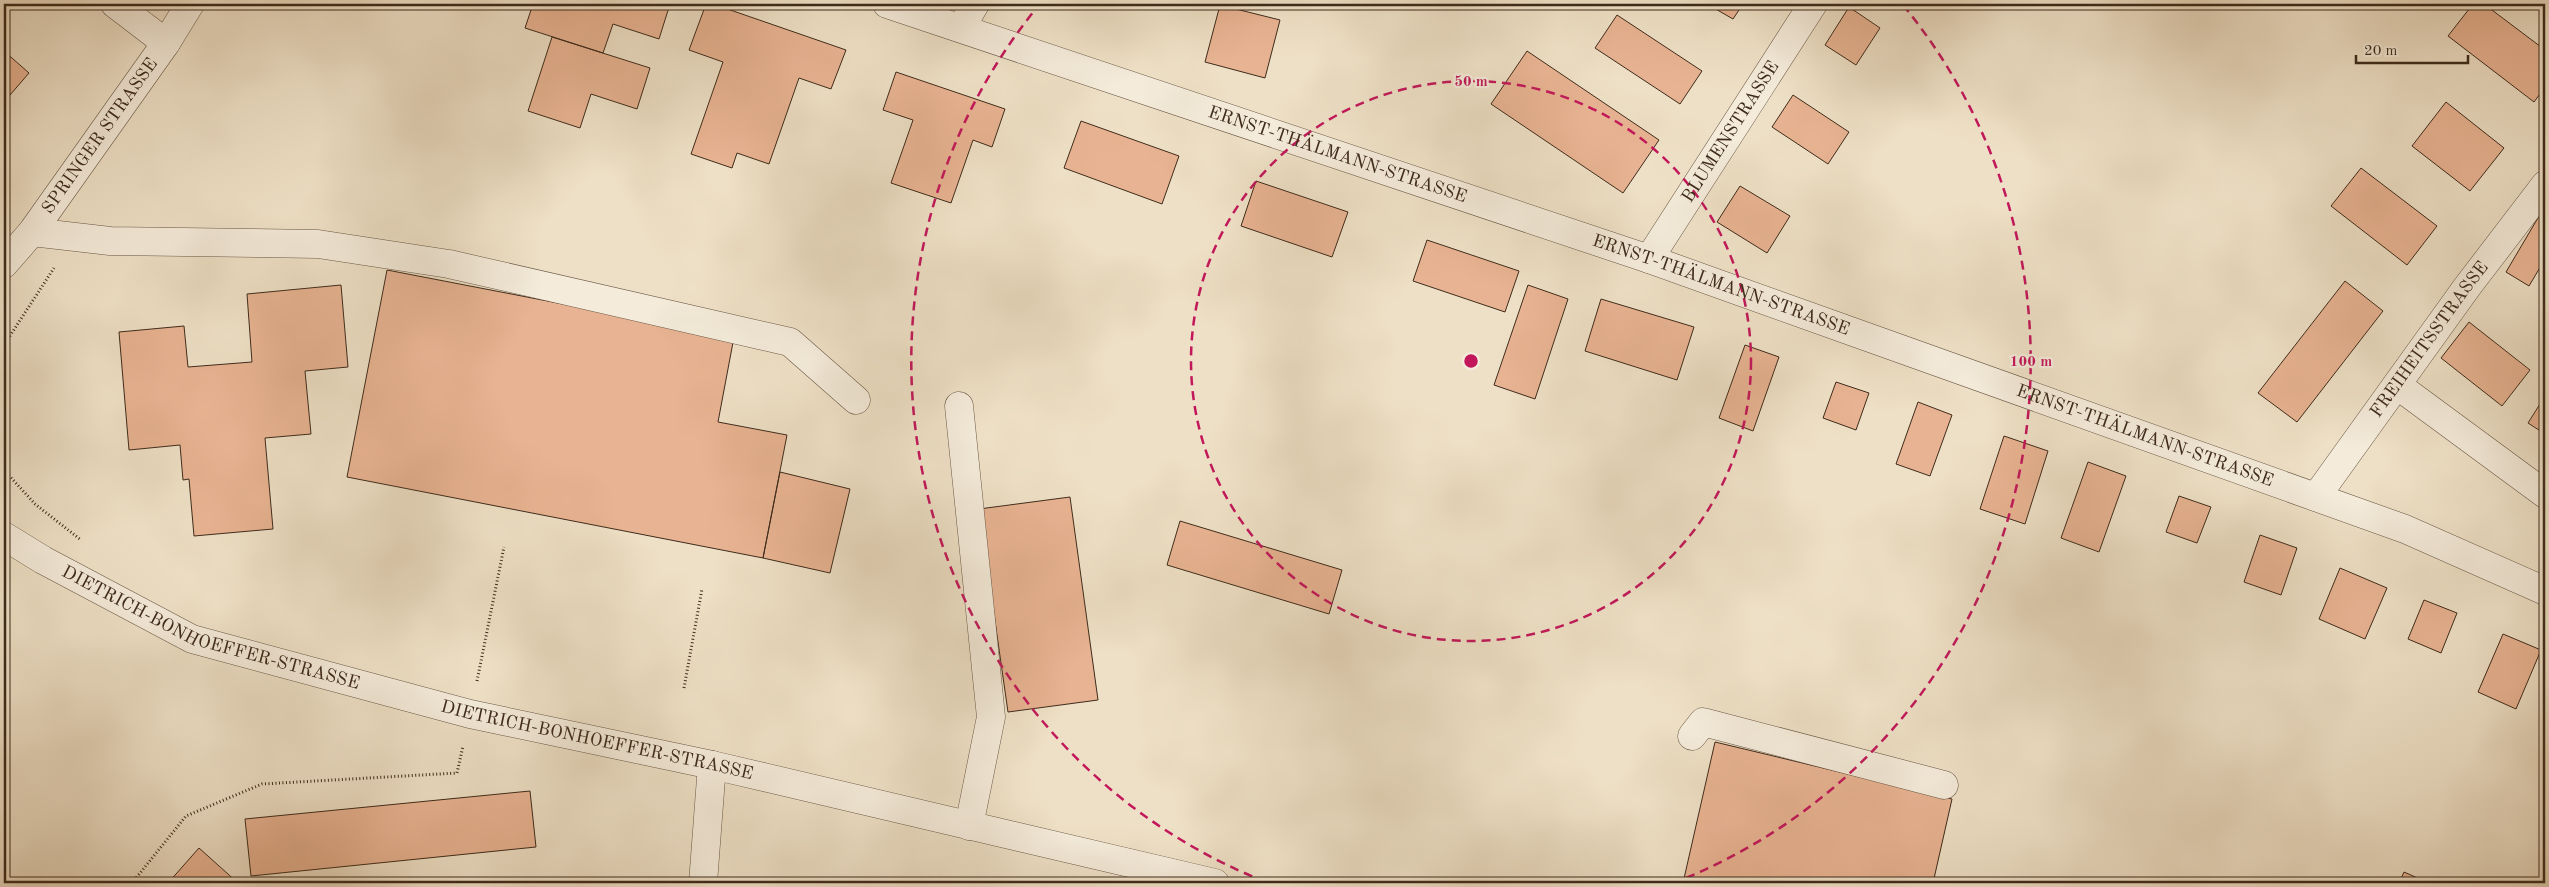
<svg xmlns="http://www.w3.org/2000/svg" width="2549" height="887" viewBox="0 0 2549 887" font-family="'Old Standard TT',serif">
<style>
.building{fill:#e8b392;stroke:#3e2b1b}
.lines{fill:none;stroke-linecap:round;stroke-linejoin:round}
.minor-casing{stroke:#6a5846;stroke-width:29}
.path{stroke:#3e2b1b;stroke-width:3;stroke-dasharray:1 2.5;stroke-linecap:butt}
.minor{stroke:#f4ebda;stroke-width:28}
.ring{fill:none;stroke:#c2185b;stroke-width:2.5;stroke-dasharray:9 6}
.labels{text-anchor:middle;dominant-baseline:central;stroke-width:4.5;stroke-linejoin:round;paint-order:stroke}
.street-label{font-size:18px;fill:#3e2b1b;stroke:#f4ebda}
.centre{fill:#c2185b;stroke:#f4ebda;stroke-width:2.5}
.ring-label{font-size:15px;text-anchor:middle;font-weight:bold;fill:#c2185b;stroke:#f4ebda;stroke-width:4.5;stroke-linejoin:round;paint-order:stroke}
</style>
<rect width="100%" height="100%" fill="#eee0c6"/>
<filter id="stains"><feTurbulence type="fractalNoise" baseFrequency=".004" numOctaves="4"/><feColorMatrix values="0 0 0 0 .2 0 0 0 0 .09 0 0 0 0 .02 0 0 0 .5 -.17"/></filter>
<radialGradient id="worn" r=".72"><stop offset=".6" stop-color="#630" stop-opacity="0"/><stop offset="1" stop-color="#630" stop-opacity=".3"/></radialGradient>
<path class="building" d="M533,4H670L659,39L613,24L603,53L525,28Z
M706,4H713L846,50L831,89L799,78L769,164L737,153L732,168L691,154L723,62L689,50Z
M1707,4H1743L1733,19Z
M2473,4H2484L2545,50V87L2534,102L2448,36Z
M1220,5L1280,20L1265,78L1205,62Z
M1849,7L1880,28L1856,65L1825,45Z
M1617,15L1702,71L1680,104L1595,48Z
M552,37L650,68L637,109L591,94L580,128L528,111Z
M4,51L29,73L4,102Z
M1527,51L1659,140L1623,193L1491,104Z
M896,72L1005,109L992,147L973,140L951,203L891,183L913,120L883,110Z
M1793,95L1849,132L1828,164L1772,127Z
M2446,102L2504,148L2470,191L2412,146Z
M1081,121L1179,156L1162,204L1064,168Z
M2361,168L2437,226L2407,265L2331,206Z
M1256,181L1348,212L1332,257L1241,226Z
M1740,186L1790,216L1767,253L1717,222Z
M2545,206V259L2529,286L2506,272Z
M1427,240L1519,271L1505,312L1413,281Z
M387,270L734,337L718,422L787,435L763,558L347,477Z
M2345,281L2383,311L2297,422L2258,393Z
M341,285L348,367L305,371L311,434L265,438L273,529L194,536L189,479L183,480L180,445L129,450L119,332L184,326L188,367L252,362L247,294Z
M1528,285L1568,299L1535,399L1494,385Z
M1601,299L1694,327L1677,380L1585,351Z
M2469,322L2530,370L2502,406L2441,358Z
M1745,345L1779,357L1753,431L1719,418Z
M1836,382L1869,393L1856,430L1823,418Z
M2545,396V434L2528,423Z
M1918,402L1952,415L1930,476L1896,464Z
M2004,436L2048,451L2025,524L1980,509Z
M2088,462L2126,476L2099,552L2061,538Z
M780,472L850,489L830,573L763,558Z
M2179,496L2211,507L2197,543L2166,532Z
M1070,497L1098,700L1008,712L979,509Z
M1180,521L1342,570L1329,614L1167,565Z
M2260,535L2297,548L2281,595L2244,582Z
M2340,568L2387,588L2365,639L2319,619Z
M2424,600L2457,613L2441,653L2408,639Z
M2503,634L2541,650L2516,709L2478,692Z
M1715,742L1952,799L1933,883H1683Z
M530,791L536,847L251,876L245,819Z
M199,848L238,883H168Z
M2404,872L2429,883H2399Z"/>
<g class="lines">
<defs>
<g id="minor">
<path d="M115,4L166,43"/>
<path id="s1" d="M887,4L1649,259L2405,529L2545,591"/>
<path d="M961,28L975,4"/>
<path d="M32,232L110,241L318,244L449,264L790,342L856,400"/>
<path id="s2" d="M1649,259L1813,4"/>
<path id="s3" d="M4,264L32,232L166,43L190,4"/>
<path d="M2397,385L2545,494"/>
<path d="M959,406L991,717L969,826"/>
<path id="s4" d="M2316,497L2467,287L2545,185"/>
<path id="s5" d="M4,536L43,560L192,639L470,714L712,765L1215,883"/>
<path d="M1692,736L1703,722L1944,785"/>
<path d="M703,883L712,765"/>
</g>
</defs>
<use href="#minor" class="minor-casing"/>
<path class="path" d="M4,345L54,268
M4,470L35,504L81,540
M477,681L504,547
M684,688L702,589
M132,883L186,816L262,784L457,773L463,746"/>
<use href="#minor" class="minor"/>
</g>
<g class="ring">
<circle cx="1471" cy="361" r="280"/>
<path d="M1266 882A560 560 0 0 1 1039 5M1903 5A560 560 0 0 1 1676 882"/>
</g>
<g class="labels">
<g class="street-label">
<text stroke="none"><textPath href="#s2" startOffset="151">BLUMENSTRASSE</textPath></text>
<text stroke="none"><textPath href="#s3" startOffset="160">SPRINGER STRASSE</textPath></text>
<text stroke="none"><textPath href="#s1" startOffset="475">ERNST-THÄLMANN-STRASSE</textPath></text>
<text stroke="none"><textPath href="#s1" startOffset="880">ERNST-THÄLMANN-STRASSE</textPath></text>
<text stroke="none"><textPath href="#s4" startOffset="194">FREIHEITSSTRASSE</textPath></text>
<text stroke="none"><textPath href="#s1" startOffset="1330">ERNST-THÄLMANN-STRASSE</textPath></text>
<text stroke="none"><textPath href="#s5" startOffset="228">DIETRICH-BONHOEFFER-STRASSE</textPath></text>
<text stroke="none"><textPath href="#s5" startOffset="632">DIETRICH-BONHOEFFER-STRASSE</textPath></text>
</g>
</g>
<circle cx="1471" cy="361" r="8" class="centre"/>
<g class="ring-label">
<text x="1471" y="86">50 m</text>
<text x="2031" y="366">100 m</text>
</g>
<rect width="2549" height="887" fill="none" stroke="#eee0c6" stroke-width="20"/>
<rect x="5" y="5" width="2539" height="877" fill="none" stroke="#3e2b1b" stroke-width="2.5"/>
<rect x="10" y="10" width="2529" height="867" fill="none" stroke="#3e2b1b"/>
<path d="M2356 55v8h112v-8" fill="none" stroke="#3e2b1b" stroke-width="2.5"/>
<text x="2364" y="55" font-size="15" fill="#3e2b1b" stroke="#f4ebda" stroke-width="4" paint-order="stroke">20 m</text>
<rect width="100%" height="100%" filter="url(#stains)"/>
<rect width="100%" height="100%" fill="url(#worn)"/>
</svg>
